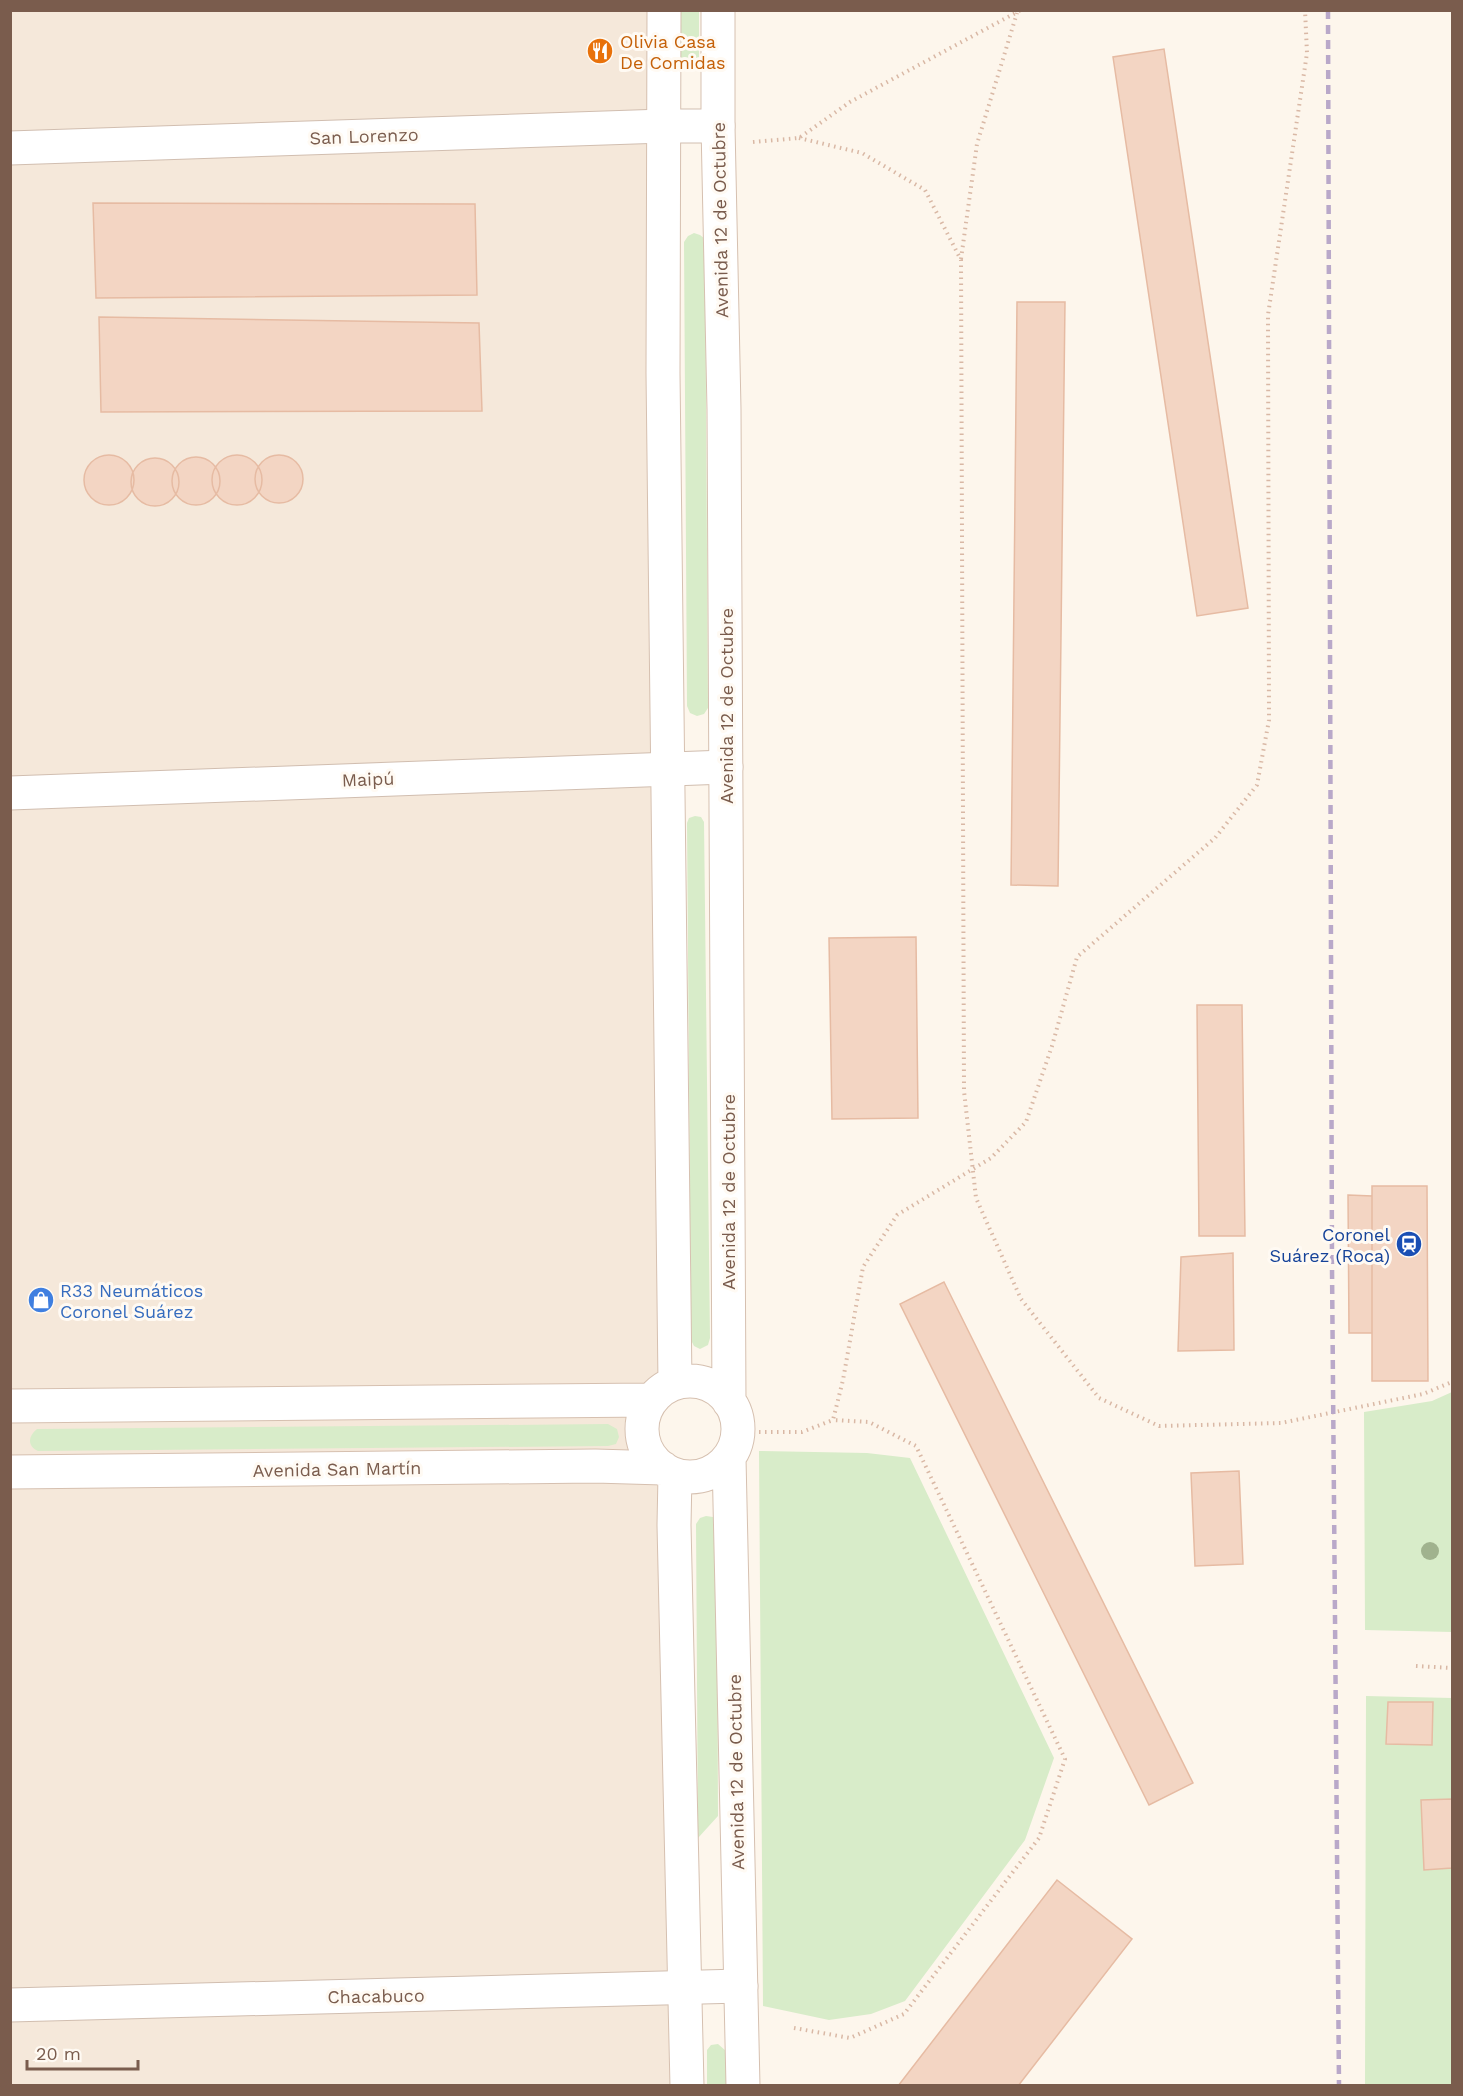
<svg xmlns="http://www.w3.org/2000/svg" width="1463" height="2096" viewBox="0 0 1463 2096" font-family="'Work Sans',sans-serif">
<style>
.residential{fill:#f5e8da}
.green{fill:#d8ecc9}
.building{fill:#f3d5c3;stroke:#e6bba3;stroke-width:1.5}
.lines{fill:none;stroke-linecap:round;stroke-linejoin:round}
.street-casing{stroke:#d1beb0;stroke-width:35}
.secondary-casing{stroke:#d6c0b0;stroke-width:35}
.path{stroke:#d9b8a5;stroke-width:4;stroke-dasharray:1.5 4.5;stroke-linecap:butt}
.street{stroke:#fff;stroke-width:33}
.secondary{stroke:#fff;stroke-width:33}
.rail{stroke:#b9a8c9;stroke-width:4.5;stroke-dasharray:9 6;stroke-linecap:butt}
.tree{fill:#a0b28e}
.labels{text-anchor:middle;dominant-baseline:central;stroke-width:6;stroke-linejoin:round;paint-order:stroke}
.food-label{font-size:18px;fill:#c56008;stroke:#fffaf3;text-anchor:start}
.street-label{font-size:18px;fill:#7a5c4d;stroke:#fffaf3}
.transit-label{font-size:18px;fill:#164399;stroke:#fffaf3;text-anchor:end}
.shop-label{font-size:18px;fill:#366cbe;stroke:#fffaf3;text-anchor:start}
</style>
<rect width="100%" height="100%" fill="#fdf6ec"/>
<path class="residential" d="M11,11H664L675,1383L644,1415L642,1431L645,1447L654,1461L663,1468L687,2085L11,2086Z"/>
<path class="green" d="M678,11H699V61L691,69L680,65Z
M694,233L700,235L705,239L708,708L704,714L697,716L690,713L687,706L684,242L688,236Z
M695,816L701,817L704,822L710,1338L708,1345L700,1349L694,1346L691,1340L687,823L689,818Z
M1452,1392V1632L1365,1630L1364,1412L1432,1401Z
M608,1424L617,1429L619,1437L616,1444L608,1446L38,1451C27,1446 28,1436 37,1429Z
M759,1451L867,1453L910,1458L1054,1758L1025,1840L905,2001L871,2014L829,2020L763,2006Z
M706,1516L713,1517L717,1522L718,1816L698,1838L696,1524L700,1518Z
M1366,1696L1452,1698V2085L1365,2086Z
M718,2044L726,2051V2085L707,2086V2050L711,2045Z"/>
<path class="building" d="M1164,49L1248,608L1197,616L1113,57Z
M93,203L475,204L477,295L96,298Z
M1017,302H1065L1058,886L1011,885Z
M99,317L479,323L482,411L101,412Z
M255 479a24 24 0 1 1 48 0a24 24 0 1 1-48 0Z
M212 480a25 25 0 1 1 50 0a25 25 0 1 1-50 0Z
M84 480a25 25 0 1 1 50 0a25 25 0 1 1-50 0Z
M172 481a24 24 0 1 1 48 0a24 24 0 1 1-48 0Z
M131 482a24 24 0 1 1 48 0a24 24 0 1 1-48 0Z
M916,937L918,1118L832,1119L829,938Z
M1197,1005H1242L1245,1236H1199Z
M1372,1186H1427L1428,1381H1372Z
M1348,1195L1372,1196V1333H1349Z
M1233,1253L1234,1350L1178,1351L1181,1257Z
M944,1282L1193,1783L1149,1805L900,1304Z
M1239,1471L1243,1564L1195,1566L1191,1473Z
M1388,1702H1433L1432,1745L1386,1744Z
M1452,1799V1868L1424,1870L1421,1800Z
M1057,1880L1132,1939L1018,2086H898Z"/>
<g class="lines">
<defs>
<path id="street" d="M10,148L664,126H718
M10,793L726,767
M10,2005L741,1986"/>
<path id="secondary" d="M664,10L663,373L675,1383
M718,10V126L724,409L729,1402
M642 1429a48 48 0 1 1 96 0a48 48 0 1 1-96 0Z
M10,1406L651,1400
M729,1458L743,2086
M10,1472L595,1466L663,1468
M675,1475L674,1525L687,2086"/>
</defs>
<use href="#street" class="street-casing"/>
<use href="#secondary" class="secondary-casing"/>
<path class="path" d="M799,138L862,153L925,190L961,260L964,1091L976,1198L1021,1299L1099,1398L1159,1426L1281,1423L1423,1394L1452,1382
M753,142L799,138L850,102L1021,10
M961,259L977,144L1017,13
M753,1432H802L833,1420L843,1380L863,1267L897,1215L991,1158L1026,1122L1052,1046L1077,957L1215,838L1257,785L1269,720L1268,315L1307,53L1305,10
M1416,1666L1452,1668
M794,2028L850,2038L904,2014L1039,1838L1065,1759L916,1446L869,1422L833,1420"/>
<use href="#street" class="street"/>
<use href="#secondary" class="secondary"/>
<path class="rail" d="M1328,10L1332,1267L1339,2086"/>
</g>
<circle class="tree" cx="1430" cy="1551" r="9"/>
<defs>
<symbol id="restaurant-disc" viewBox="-11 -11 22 22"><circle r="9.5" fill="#e8710a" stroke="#fffaf3"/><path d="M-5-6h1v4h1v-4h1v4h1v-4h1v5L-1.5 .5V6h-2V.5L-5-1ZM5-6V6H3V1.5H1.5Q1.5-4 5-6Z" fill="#fff"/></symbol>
<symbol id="station-disc" viewBox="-11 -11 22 22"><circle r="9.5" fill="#1a4fb4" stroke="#fffaf3"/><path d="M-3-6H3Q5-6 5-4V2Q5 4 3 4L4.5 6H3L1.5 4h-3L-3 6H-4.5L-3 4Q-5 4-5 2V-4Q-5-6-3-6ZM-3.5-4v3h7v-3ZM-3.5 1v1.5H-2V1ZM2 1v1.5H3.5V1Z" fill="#fff"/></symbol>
<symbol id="shop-disc" viewBox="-11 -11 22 22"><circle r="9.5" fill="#3f7fe0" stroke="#fffaf3"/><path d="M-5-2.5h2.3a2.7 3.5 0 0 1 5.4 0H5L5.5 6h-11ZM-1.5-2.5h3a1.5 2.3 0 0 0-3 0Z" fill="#fff"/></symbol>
</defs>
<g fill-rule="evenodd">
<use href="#restaurant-disc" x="585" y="36" width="30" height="30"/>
<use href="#station-disc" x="1394" y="1229" width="30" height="30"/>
<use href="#shop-disc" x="26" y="1285" width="30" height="30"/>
</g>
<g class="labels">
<g class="food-label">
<text x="620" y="41">Olivia Casa<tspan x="620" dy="21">De Comidas</tspan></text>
</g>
<g class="street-label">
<text transform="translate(364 136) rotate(-2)">San Lorenzo</text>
<text transform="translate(720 220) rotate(-91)">Avenida 12 de Octubre</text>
<text transform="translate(726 706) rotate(-90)">Avenida 12 de Octubre</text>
<text transform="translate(368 779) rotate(-2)">Maipú</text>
<text transform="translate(728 1192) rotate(-90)">Avenida 12 de Octubre</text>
<text transform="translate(337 1469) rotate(-1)">Avenida San Martín</text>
<text transform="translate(736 1772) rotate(-91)">Avenida 12 de Octubre</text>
<text transform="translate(376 1996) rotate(-1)">Chacabuco</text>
</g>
<g class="transit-label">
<text x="1390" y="1234">Coronel<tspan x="1390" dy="21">Suárez (Roca)</tspan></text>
</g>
<g class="shop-label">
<text x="60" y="1290">R33 Neumáticos<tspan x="60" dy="21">Coronel Suárez</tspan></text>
</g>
</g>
<rect width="1463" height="2096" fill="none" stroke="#7a5c4d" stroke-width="24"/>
<path d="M27 2060v9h111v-9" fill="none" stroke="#7a5c4d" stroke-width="3"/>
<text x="36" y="2060" font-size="18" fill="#7a5c4d" stroke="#fffaf3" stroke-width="4.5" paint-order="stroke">20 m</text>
</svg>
